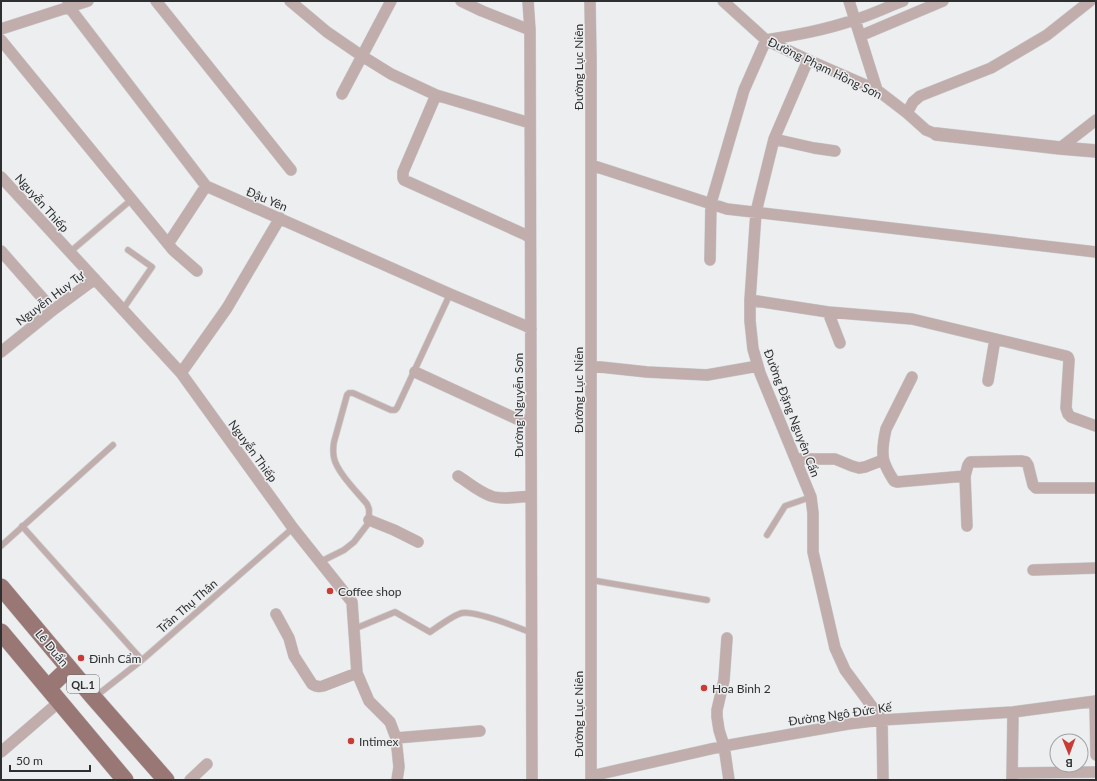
<svg xmlns="http://www.w3.org/2000/svg" width="1097" height="781" viewBox="0 0 1097 781" font-family="Lato,sans-serif">
<style>
.lines{fill:none;stroke-linecap:round;stroke-linejoin:round}
.service-casing{stroke:#cacccd;stroke-width:7}
.minor-casing{stroke:#cacccd;stroke-width:12}
.tertiary-casing{stroke:#cacccd;stroke-width:14}
.primary-casing{stroke:#cacccd;stroke-width:18}
.service{stroke:#c0adac;stroke-width:5.5}
.minor{stroke:#c0adac;stroke-width:11}
.tertiary{stroke:#c0adac;stroke-width:13}
.primary{stroke:#987774;stroke-width:17}
.poi-dot{fill:#c93b35;stroke:#eceef0;stroke-width:1.5}
.labels{text-anchor:middle;dominant-baseline:central;stroke-width:3;stroke-linejoin:round;paint-order:stroke}
.shield{fill:#eceef0;stroke:#67686a;stroke-width:1}
.shield-label{font-size:11px;font-weight:bold;fill:#2e2f30}
.street-label{font-size:12px;fill:#2e2f30;stroke:#eceef0}
.poi-label{font-size:12px;fill:#2e2f30;stroke:#eceef0;text-anchor:start}
</style>
<rect width="100%" height="100%" fill="#eceef0"/>
<g class="lines">
<defs>
<path id="service" d="M70,252L131,200
M123,309L152,267L128,250
M22,526L142,660
M767,535L785,506L811,497
M1,546L113,445
M320,562L344,550L354,542L367,525L369,520V509L367,504C357,492 337,472 334,458C333,453 333,448 334,442L347,395L349,393H353L391,410H395L397,408L450,294
M591,580L707,600
M354,629L395,612L430,632C436,628 455,614 462,613C477,611 517,627 532,633
M96,696L142,660L293,528"/>
<path id="minor" d="M68,1L69,7L206,186L450,294L526,326L531,329
M156,1L291,170
M290,1L327,32L362,56L391,74L436,95L530,123
M461,1L482,11L530,30
M528,1L530,30L532,780
M590,1L591,61V780
M723,1L766,40L808,60L877,90L907,113L926,130L936,134
M849,1L877,90
M1,29L88,1
M860,36L943,1
M1,40L173,250L197,271
M808,60L774,139L756,212L750,300V321L753,349L760,373L811,497L813,513V552L835,648L845,670L882,720L883,780
M342,94L391,1
M436,95L403,172V178L404,180L526,235L530,238
M907,113L913,102L920,96L991,68L1047,35L1090,1
M774,139L814,148L835,151
M1060,148L1096,120
M591,165L727,209L1096,252
M1,177L181,373L293,528L352,602L357,673L369,701L390,722L396,738L399,767L397,780
M168,244L206,186
M1,251L53,310
M710,260L711,203L744,90L766,40C796,35 825,30 854,20C871,15 887,7 903,1
M750,300L828,312L912,319L1066,356L1068,357L1069,360L1066,408L1068,414L1071,417L1096,426
M828,312L840,343
M1,352L53,310L95,279
M591,366L647,372L707,375L758,366
M415,372L517,419L528,421L531,418
M181,373L227,308L280,218
M912,377L886,429C884,438 881,456 885,464C887,470 891,476 894,481L897,482L965,476L968,465L970,462L1021,461L1026,462L1028,465L1033,485L1036,488H1096
M988,381L995,339
M796,459H835L852,466L859,468L865,467L883,460
M458,476C469,483 479,492 491,496C501,500 520,497 531,496
M965,476L967,526
M369,520L394,530L418,542
M1033,570L1096,568
M276,614L289,638L294,656L312,684C316,687 319,687 323,686L357,673
M727,638L724,680L717,710V717L719,730L724,746L729,780
M1095,701L1096,755
M396,738L480,731
M1,752L59,702
M1012,773L1096,772
M591,776L724,746L848,724L882,720L1013,712L1096,701
M1012,779L1013,712
M190,780L207,764"/>
<path id="tertiary" d="M936,134L1060,148L1096,151"/>
<path id="primary" d="M1,587L94,698L166,780
M1,632L125,780
M48,688L69,668"/>
</defs>
<use href="#service" class="service-casing"/>
<use href="#minor" class="minor-casing"/>
<use href="#tertiary" class="tertiary-casing"/>
<use href="#primary" class="primary-casing"/>
<use href="#service" class="service"/>
<use href="#minor" class="minor"/>
<use href="#tertiary" class="tertiary"/>
<use href="#primary" class="primary"/>
</g>
<g class="poi-dot">
<circle cx="330" cy="591" r="4"/>
<circle cx="81" cy="658" r="4"/>
<circle cx="704" cy="688" r="4"/>
<circle cx="351" cy="741" r="4"/>
</g>
<g class="labels">
<rect class="shield" x="67" y="675" width="32" height="18" rx="3"/>
<g class="shield-label">
<text x="83" y="684">QL.1</text>
</g>
<g class="street-label">
<text transform="translate(578 67) rotate(-90)">Đường Lục Niên</text>
<text transform="translate(825 68) rotate(26)">Đường Phạm Hồng Sơn</text>
<text transform="translate(267 199) rotate(23)">Đậu Yên</text>
<text transform="translate(42 203) rotate(48)">Nguyễn Thiếp</text>
<text transform="translate(50 298) rotate(-37)">Nguyễn Huy Tự</text>
<text transform="translate(578 390) rotate(-90)">Đường Lục Niên</text>
<text transform="translate(518 405) rotate(-90)">Đường Nguyễn Sơn</text>
<text transform="translate(792 413) rotate(69)">Đường Đặng Nguyên Cẩn</text>
<text transform="translate(253 451) rotate(54)">Nguyễn Thiếp</text>
<text transform="translate(187 606) rotate(-41)">Trần Thụ Thân</text>
<text transform="translate(52 648) rotate(50)">Lê Duẩn</text>
<text transform="translate(578 714) rotate(-90)">Đường Lục Niên</text>
<text transform="translate(840 714) rotate(-8)">Đường Ngô Đức Kế</text>
</g>
<g class="poi-label">
<text x="338" y="591">Coffee shop</text>
<text x="89" y="658">Đình Cẩm</text>
<text x="712" y="688">Hoa Binh 2</text>
<text x="359" y="741">Intimex</text>
</g>
</g>
<rect width="1097" height="781" fill="none" stroke="#2e2f30" stroke-width="4"/>
<g transform="translate(1069 753) rotate(179)"><circle r="19" fill="#eceef0" stroke="#a0a2a3"/>
<path d="M0-3L7 15L0 10L-7 15Z" fill="#c93b35"/>
<text y="-6" font-size="11" font-weight="bold" text-anchor="middle" fill="#2e2f30">B</text>
</g>
<path d="M10 765v6h80v-6" fill="none" stroke="#2e2f30" stroke-width="2"/>
<text x="16" y="765" font-size="12" fill="#2e2f30" stroke="#eceef0" stroke-width="3" paint-order="stroke">50 m</text>
</svg>
